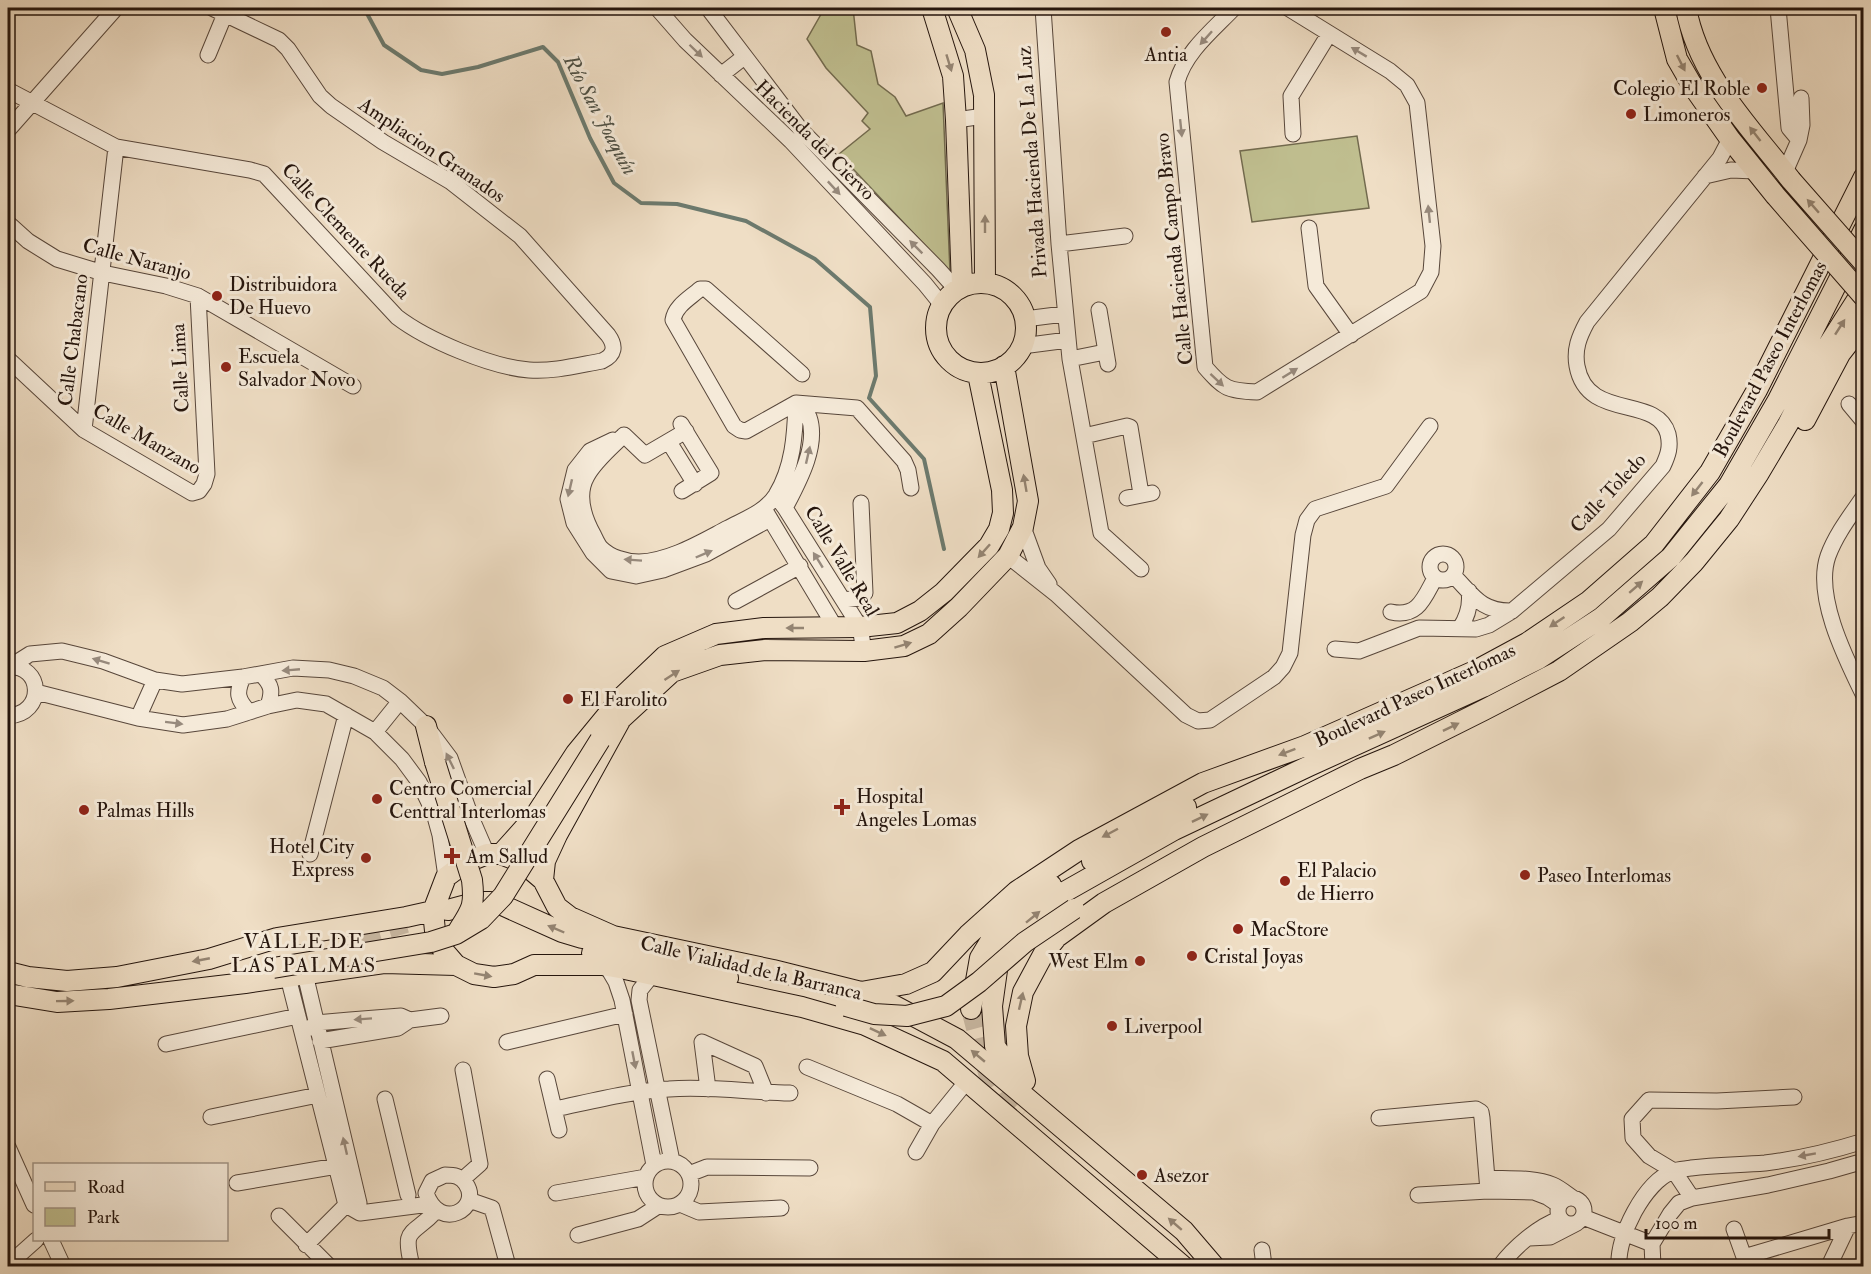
<svg xmlns="http://www.w3.org/2000/svg" width="1871" height="1274" viewBox="0 0 1871 1274" font-family="'IM FELL Double Pica',serif">
<style>
.green{fill:#c0bf90;stroke:#726a4e;stroke-width:1.5}
.lines{fill:none;stroke-linecap:round;stroke-linejoin:round}
.stream{stroke:#6c7a6e;stroke-width:4}
.major-tunnel{stroke:#c7b6a0;stroke-width:20;stroke-dasharray:20 10;stroke-linecap:butt}
.minor-casing{stroke:#58473b;stroke-width:17}
.major-casing{stroke:#25150d;stroke-width:22}
.minor{stroke:#f5ead9;stroke-width:15}
.major{stroke:#efdec5;stroke-width:20}
.major-bridge-casing{stroke:#25150d;stroke-width:22;stroke-linecap:butt}
.major-bridge{stroke:#efdec5;stroke-width:20}
.oneway{fill:#978a7d}
.oneway2{fill:#948472}
.poi-dot{fill:#8f2418;stroke:#f5ead9;stroke-width:2}
.labels{text-anchor:middle;dominant-baseline:central;stroke-width:6;stroke-linejoin:round;paint-order:stroke}
.poi-label{font-size:20px;fill:#25150d;stroke:#f5ead9;text-anchor:start}
.street-label{font-size:20px;fill:#25150d;stroke:#f5ead9}
.water-label{font-size:21px;font-style:italic;fill:#4e5045;stroke:#f5ead9}
.neighbourhood-label{font-size:21px;letter-spacing:1.5px;fill:#25150d;stroke:#f5ead9}
</style>
<rect width="100%" height="100%" fill="#efdec5"/>
<filter id="stains"><feTurbulence type="fractalNoise" baseFrequency=".00333" numOctaves="4"/><feColorMatrix values="0 0 0 0 .2 0 0 0 0 .09 0 0 0 0 .02 0 0 0 .5 -.17"/></filter>
<radialGradient id="worn" r=".72"><stop offset=".6" stop-color="#630" stop-opacity="0"/><stop offset="1" stop-color="#630" stop-opacity=".3"/></radialGradient>
<path class="green" d="M823,8H853L857,45L871,51L878,84L895,97L906,116L943,103L950,272L839,154L870,129L862,121L868,113L826,68L807,39L824,9Z
M1357,136L1369,208L1252,222L1240,151Z"/>
<g class="lines">
<path class="stream" d="M364,8L384,45L421,70L442,74L478,67L543,47L558,62L590,138L614,183L641,203L677,204L746,221L815,259L870,307L876,376L869,398L924,459L944,549"/>
<path class="major-tunnel" d="M360,937L406,923
M971,1009L988,1073L1001,1093L1023,1114"/>
<defs>
<path id="minor" d="M657,8L685,40L791,141L925,284L942,305
M708,8L801,130L938,269L956,289
M1043,8L1059,244L1070,359L1101,533L1141,569
M1234,8C1213,30 1185,52 1177,82L1205,367C1224,389 1228,391 1257,392L1421,291L1431,272L1433,246L1417,103L1407,85L1390,71L1288,8
M1778,8L1789,128L1799,140
M208,55L225,14
M721,75L744,57
M8,90L116,147L250,170L264,174L397,317C427,340 491,367 529,370C553,372 579,365 602,361C615,355 616,346 608,335L520,236L451,182L383,142L331,106L320,96L288,49L279,40L212,8
M956,120L984,116
M8,130L116,8
M1293,134L1291,96L1329,34
M1785,172L1799,140L1802,125L1801,98
M1705,176L1731,170L1755,171
M8,223L28,241L57,259L103,273L166,286L198,296L353,386
M1309,228L1316,286L1351,335
M1059,244L1125,236
M1099,310L1108,364
M1025,319L1064,314
M1022,346L1068,340
M8,359L84,430L192,493L199,491L204,484L207,474L198,296
M1070,359L1105,352
M802,374L706,289H700C690,298 675,306 673,320L734,426L740,430L746,431L796,403L857,408L904,461L908,470L911,488
M1849,404L1864,422
M681,424L711,473L682,491
M84,430L116,147
M624,435C612,447 595,461 587,476C576,495 584,518 594,536C596,540 598,545 601,548C610,557 625,562 639,562C670,561 701,542 728,528C745,519 765,512 776,495C793,467 795,435 796,403
M624,435L645,455L686,431
M1084,436L1127,426L1130,427L1141,494
M613,440L590,451L575,470L568,499L574,523L593,553L611,571L636,576L663,570L706,554L770,519
M669,442L695,484
M776,496L785,508L860,627L864,651
M1864,496C1851,515 1836,534 1828,556C1814,596 1846,659 1864,696
M1127,498L1152,493
M785,508C798,483 819,446 809,417C807,411 800,407 796,403
M766,512L835,627
M1023,527L1038,568L1049,584
M1430 567a13 13 0 1 1 26 0a13 13 0 1 1-26 0Z
M1008,556L1056,594L1186,715L1198,721L1210,720L1274,677L1283,667L1290,653L1303,535L1307,520L1315,509L1386,486L1430,426
M1453,575C1473,595 1481,612 1512,611
M843,600L860,598L865,593L861,503
M736,601L800,566
M1391,612C1418,618 1424,598 1435,578
M1460,628C1468,616 1471,605 1469,591
M1335,649L1359,651L1419,628L1476,629L1489,625L1512,611L1609,529L1663,466C1668,455 1671,447 1668,434C1657,394 1587,422 1577,366C1574,349 1579,337 1587,322L1720,158L1730,139
M11,666L30,654L62,651L103,661L155,680L182,684L243,677L293,668L329,670L354,676L383,688L400,701L426,726L450,758L471,817L487,854
M8,667C43,664 46,714 8,716
M261,674C272,685 273,691 268,706
M243,677C236,693 237,699 249,712
M36,692L138,718L183,725L227,719L268,706L297,700L326,704L375,732L402,759L419,782L434,813L440,835L446,877
M138,718L155,680
M375,732L400,701
M310,854L346,715
M606,965L616,982L622,1000L654,1165
M305,974L359,1203
M652,975L640,990L639,1000L672,1161
M288,977L346,1205L360,1213L430,1204
M310,1028L316,1023L350,1020L401,1016L410,1020
M320,1041L398,1028L410,1020L441,1016
M507,1042L625,1014
M702,1042L755,1066L766,1093
M702,1042L708,1089
M166,1044L298,1016
M807,1067L897,1104L932,1124
M463,1070L480,1164L463,1179
M547,1079L559,1130
M385,1099L408,1195
M555,1109C593,1101 631,1091 669,1089C709,1086 750,1092 790,1093
M211,1117L318,1095
M1379,1118L1476,1109L1481,1112L1482,1118L1488,1191
M8,1147L34,1205
M916,1152L932,1124L967,1081
M645 1184a23 23 0 1 1 46 0a23 23 0 1 1-46 0Z
M689,1174L707,1167L810,1168
M445,1175C454,1175 461,1176 466,1184C482,1208 440,1233 426,1193L432,1181Z
M1487,1178C1508,1179 1534,1177 1553,1185C1560,1188 1567,1194 1573,1198
M237,1183L337,1166
M556,1193L646,1177
M1418,1195L1488,1191L1534,1192L1547,1197L1559,1205
M1558 1211a13 13 0 1 1 26 0a13 13 0 1 1-26 0Z
M1692,1198L1674,1171L1649,1156L1633,1138L1632,1119L1649,1100L1717,1101L1794,1097
M469,1200L492,1208L508,1266
M680,1204L699,1212L781,1208
M279,1216L329,1266
M1583,1217L1652,1244
M1734,1229L1744,1257L1745,1266
M578,1235L638,1219L658,1206
M1529,1238L1550,1237L1577,1223
M51,1240L63,1266
M306,1245L346,1205
M1262,1250L1264,1266
M1744,1257L1848,1226
M8,1265L36,1240
M412,1266C402,1226 412,1237 436,1211
M1500,1266C1514,1247 1538,1227 1559,1219
M1619,1266C1617,1236 1644,1183 1673,1171C1679,1169 1686,1169 1691,1168C1716,1165 1740,1165 1765,1163C1798,1159 1832,1151 1864,1141
M1653,1266L1652,1244L1670,1214L1679,1203L1692,1198L1768,1185L1829,1171L1864,1161
M1829,1266L1848,1226L1864,1223"/>
<path id="major" d="M932,8L953,76L956,120L962,286
M957,8L975,50L984,95L985,282
M1664,8L1677,59L1692,85L1730,139L1775,195
M1686,8C1698,76 1750,127 1791,180
M936 328a45 45 0 1 1 90 0a45 45 0 1 1-90 0Z
M1805,420L1840,354L1864,323
M426,726L435,762
M501,854L535,816L576,753L622,697L665,656L716,634L764,628L860,627L897,623L920,611L944,592L989,546L999,529L1003,513L1002,490L978,374
M1092,861L1186,807
M543,880L545,861L557,835L621,719L672,672L720,655L765,650L864,651L904,646L929,634L959,607L1008,556L1023,527L1028,501L1004,366
M448,910L478,902H490L502,905L562,932L582,938L607,936
M592,953C638,952 684,967 728,978
M8,972L28,977L67,981L117,977L209,959L277,938L406,917L433,911
M861,992L906,984L933,972L968,935L1017,891L1079,850L1203,783L1305,746L1477,670L1527,643L1589,601L1654,544L1710,472L1757,390L1864,177
M8,994L57,1002L109,999L245,983L384,963L456,965
M971,1009L980,958L1002,922L1036,894L1051,885
M1025,1081L1018,1056L1016,1026L1023,992L1044,953L1057,937L1104,903L1203,847L1360,769L1394,755L1484,710L1559,671L1630,622L1660,597L1694,562L1729,519L1759,473L1788,424L1827,347L1864,289
M1019,1082L995,1046L992,1006L998,963L1018,928L1059,895L1174,830L1309,766L1483,687L1538,659L1601,618L1671,557L1729,485L1778,400L1864,230
M1183,1266L943,1061L865,1025L802,1007L625,969L602,965H534L514,974L494,977L474,974L456,965L443,950L435,931L433,911L446,877L465,863L487,854H501L523,863L543,880L557,907L570,917L613,936L773,970L861,992L895,1006L957,1039L1184,1231L1214,1266"/>
</defs>
<use href="#minor" class="minor-casing"/>
<use href="#major" class="major-casing"/>
<use href="#minor" class="minor"/>
<use href="#major" class="major"/>
<defs>
<path id="major-bridge" d="M1791,180L1864,263
M1775,195L1864,297
M435,762L472,880C475,906 472,909 458,931
M273,968L431,942L456,934L481,919L503,896L600,740
M846,1006L874,1014L907,1016L946,1006L979,982L1025,942L1074,909"/>
</defs>
<use href="#major-bridge" class="major-bridge-casing"/>
<use href="#major-bridge" class="major-bridge"/>
</g>
<defs><path id="oneway-solid" d="M-6-.8H1V-3.2L6.5 0L1 3.2V.8H-6Z" transform="scale(1.5)"/></defs>
<g class="oneway">
<use href="#oneway-solid" transform="translate(1206 38) rotate(132)"/>
<use href="#oneway-solid" transform="translate(696 51) rotate(44)"/>
<use href="#oneway-solid" transform="translate(1359 52) rotate(-149)"/>
<use href="#oneway-solid" transform="translate(1181 128) rotate(84)"/>
<use href="#oneway-solid" transform="translate(834 188) rotate(47)"/>
<use href="#oneway-solid" transform="translate(1429 214) rotate(-96)"/>
<use href="#oneway-solid" transform="translate(916 247) rotate(-135)"/>
<use href="#oneway-solid" transform="translate(1290 373) rotate(-32)"/>
<use href="#oneway-solid" transform="translate(1217 380) rotate(43)"/>
<use href="#oneway-solid" transform="translate(808 455) rotate(-77)"/>
<use href="#oneway-solid" transform="translate(570 488) rotate(103)"/>
<use href="#oneway-solid" transform="translate(704 554) rotate(-23)"/>
<use href="#oneway-solid" transform="translate(633 560) rotate(-176)"/>
<use href="#oneway-solid" transform="translate(818 560) rotate(-122)"/>
<use href="#oneway-solid" transform="translate(101 661) rotate(-163)"/>
<use href="#oneway-solid" transform="translate(291 670) rotate(175)"/>
<use href="#oneway-solid" transform="translate(174 723) rotate(7)"/>
<use href="#oneway-solid" transform="translate(450 761) rotate(-116)"/>
<use href="#oneway-solid" transform="translate(363 1019) rotate(176)"/>
<use href="#oneway-solid" transform="translate(634 1060) rotate(79)"/>
<use href="#oneway-solid" transform="translate(345 1146) rotate(-103)"/>
<use href="#oneway-solid" transform="translate(1807 1155) rotate(170)"/>
</g>
<g class="oneway2">
<use href="#oneway-solid" transform="translate(949 63) rotate(73)"/>
<use href="#oneway-solid" transform="translate(1681 63) rotate(63)"/>
<use href="#oneway-solid" transform="translate(1755 134) rotate(-128)"/>
<use href="#oneway-solid" transform="translate(1813 206) rotate(-131)"/>
<use href="#oneway-solid" transform="translate(985 224) rotate(-90)"/>
<use href="#oneway-solid" transform="translate(1840 327) rotate(-57)"/>
<use href="#oneway-solid" transform="translate(1025 483) rotate(-100)"/>
<use href="#oneway-solid" transform="translate(1697 489) rotate(128)"/>
<use href="#oneway-solid" transform="translate(984 551) rotate(132)"/>
<use href="#oneway-solid" transform="translate(1636 587) rotate(-41)"/>
<use href="#oneway-solid" transform="translate(1557 622) rotate(146)"/>
<use href="#oneway-solid" transform="translate(795 628) rotate(180)"/>
<use href="#oneway-solid" transform="translate(903 645) rotate(-17)"/>
<use href="#oneway-solid" transform="translate(672 675) rotate(-33)"/>
<use href="#oneway-solid" transform="translate(1451 727) rotate(-26)"/>
<use href="#oneway-solid" transform="translate(1377 735) rotate(-24)"/>
<use href="#oneway-solid" transform="translate(1287 752) rotate(159)"/>
<use href="#oneway-solid" transform="translate(1200 818) rotate(-26)"/>
<use href="#oneway-solid" transform="translate(1110 833) rotate(152)"/>
<use href="#oneway-solid" transform="translate(1033 917) rotate(-39)"/>
<use href="#oneway-solid" transform="translate(556 929) rotate(-157)"/>
<use href="#oneway-solid" transform="translate(201 960) rotate(169)"/>
<use href="#oneway-solid" transform="translate(483 975) rotate(10)"/>
<use href="#oneway-solid" transform="translate(65 1001) rotate(-1)"/>
<use href="#oneway-solid" transform="translate(1021 1001) rotate(-77)"/>
<use href="#oneway-solid" transform="translate(878 1032) rotate(25)"/>
<use href="#oneway-solid" transform="translate(978 1056) rotate(-140)"/>
<use href="#oneway-solid" transform="translate(1175 1224) rotate(-139)"/>
</g>
<g class="poi-dot">
<circle cx="1166" cy="32" r="6"/>
<circle cx="1762" cy="88" r="6"/>
<circle cx="1631" cy="114" r="6"/>
<circle cx="217" cy="296" r="6"/>
<circle cx="226" cy="367" r="6"/>
<circle cx="568" cy="699" r="6"/>
<circle cx="377" cy="799" r="6"/>
<path d="M839 798h6v6h6v6h-6v6h-6v-6h-6v-6h6z"/>
<circle cx="84" cy="810" r="6"/>
<path d="M449 847h6v6h6v6h-6v6h-6v-6h-6v-6h6z"/>
<circle cx="366" cy="858" r="6"/>
<circle cx="1525" cy="875" r="6"/>
<circle cx="1285" cy="881" r="6"/>
<circle cx="1238" cy="929" r="6"/>
<circle cx="1192" cy="956" r="6"/>
<circle cx="1140" cy="961" r="6"/>
<circle cx="1112" cy="1026" r="6"/>
<circle cx="1142" cy="1175" r="6"/>
</g>
<g class="labels">
<g class="poi-label">
<text x="1166" y="54" text-anchor="middle">Antia</text>
<text x="1750" y="88" text-anchor="end">Colegio El Roble</text>
<text x="1643" y="114">Limoneros</text>
<text x="229" y="284">Distribuidora<tspan x="229" dy="23">De Huevo</tspan></text>
<text x="238" y="356">Escuela<tspan x="238" dy="23">Salvador Novo</tspan></text>
<text x="580" y="699">El Farolito</text>
<text x="389" y="788">Centro Comercial<tspan x="389" dy="23">Centtral Interlomas</tspan></text>
<text x="856" y="796">Hospital<tspan x="856" dy="23">Angeles Lomas</tspan></text>
<text x="96" y="810">Palmas Hills</text>
<text x="354" y="846" text-anchor="end">Hotel City<tspan x="354" dy="23">Express</tspan></text>
<text x="466" y="856">Am Sallud</text>
<text x="1297" y="870">El Palacio<tspan x="1297" dy="23">de Hierro</tspan></text>
<text x="1537" y="875">Paseo Interlomas</text>
<text x="1250" y="929">MacStore</text>
<text x="1204" y="956">Cristal Joyas</text>
<text x="1128" y="961" text-anchor="end">West Elm</text>
<text x="1124" y="1026">Liverpool</text>
<text x="1154" y="1175">Asezor</text>
</g>
<g class="street-label">
<text transform="translate(815 140) rotate(45)">Hacienda del Ciervo</text>
<text transform="translate(432 150) rotate(34)">Ampliacion Granados</text>
<text transform="translate(1032 162) rotate(-94)">Privada Hacienda De La Luz</text>
<text transform="translate(346 231) rotate(47)">Calle Clemente Rueda</text>
<text transform="translate(1174 249) rotate(-96)">Calle Hacienda Campo Bravo</text>
<text transform="translate(137 259) rotate(15)">Calle Naranjo</text>
<text transform="translate(73 340) rotate(-83)">Calle Chabacano</text>
<text transform="translate(1770 359) rotate(-62)">Boulevard Paseo Interlomas</text>
<text transform="translate(180 368) rotate(-93)">Calle Lima</text>
<text transform="translate(147 439) rotate(30)">Calle Manzano</text>
<text transform="translate(1608 493) rotate(-47)">Calle Toledo</text>
<text transform="translate(842 561) rotate(59)">Calle Valle Real</text>
<text transform="translate(1415 695) rotate(-25)">Boulevard Paseo Interlomas</text>
<text transform="translate(751 968) rotate(13)">Calle Vialidad de la Barranca</text>
</g>
<g class="water-label">
<text transform="translate(600 115) rotate(62)">Río San Joaquín</text>
</g>
<g class="neighbourhood-label">
<text x="304" y="941">VALLE DE<tspan x="304" dy="24">LAS PALMAS</tspan></text>
</g>
</g>
<rect width="1871" height="1274" fill="none" stroke="#efdec5" stroke-width="30"/>
<rect x="9" y="9" width="1853" height="1256" fill="none" stroke="#25150d" stroke-width="3"/>
<rect x="15" y="15" width="1841" height="1244" fill="none" stroke="#25150d" stroke-width="1.5"/>
<rect x="33" y="1163" width="195" height="78" fill="#f5ead9" stroke="#a29587" stroke-width="1.5"/>
<rect x="45" y="1182" width="30" height="9" fill="#efdec5" stroke="#a29587" stroke-width="1.5"/>
<text x="87" y="1193" font-size="18" fill="#25150d">Road</text>
<rect x="45" y="1208" width="30" height="18" fill="#c0bf90" stroke="#a29587" stroke-width="1.5"/>
<text x="87" y="1223" font-size="18" fill="#25150d">Park</text>
<path d="M1646 1229v9h183v-9" fill="none" stroke="#25150d" stroke-width="3"/>
<text x="1655" y="1229" font-size="18" fill="#25150d" stroke="#f5ead9" stroke-width="4.5" paint-order="stroke">100 m</text>
<rect width="100%" height="100%" filter="url(#stains)"/>
<rect width="100%" height="100%" fill="url(#worn)"/>
</svg>
